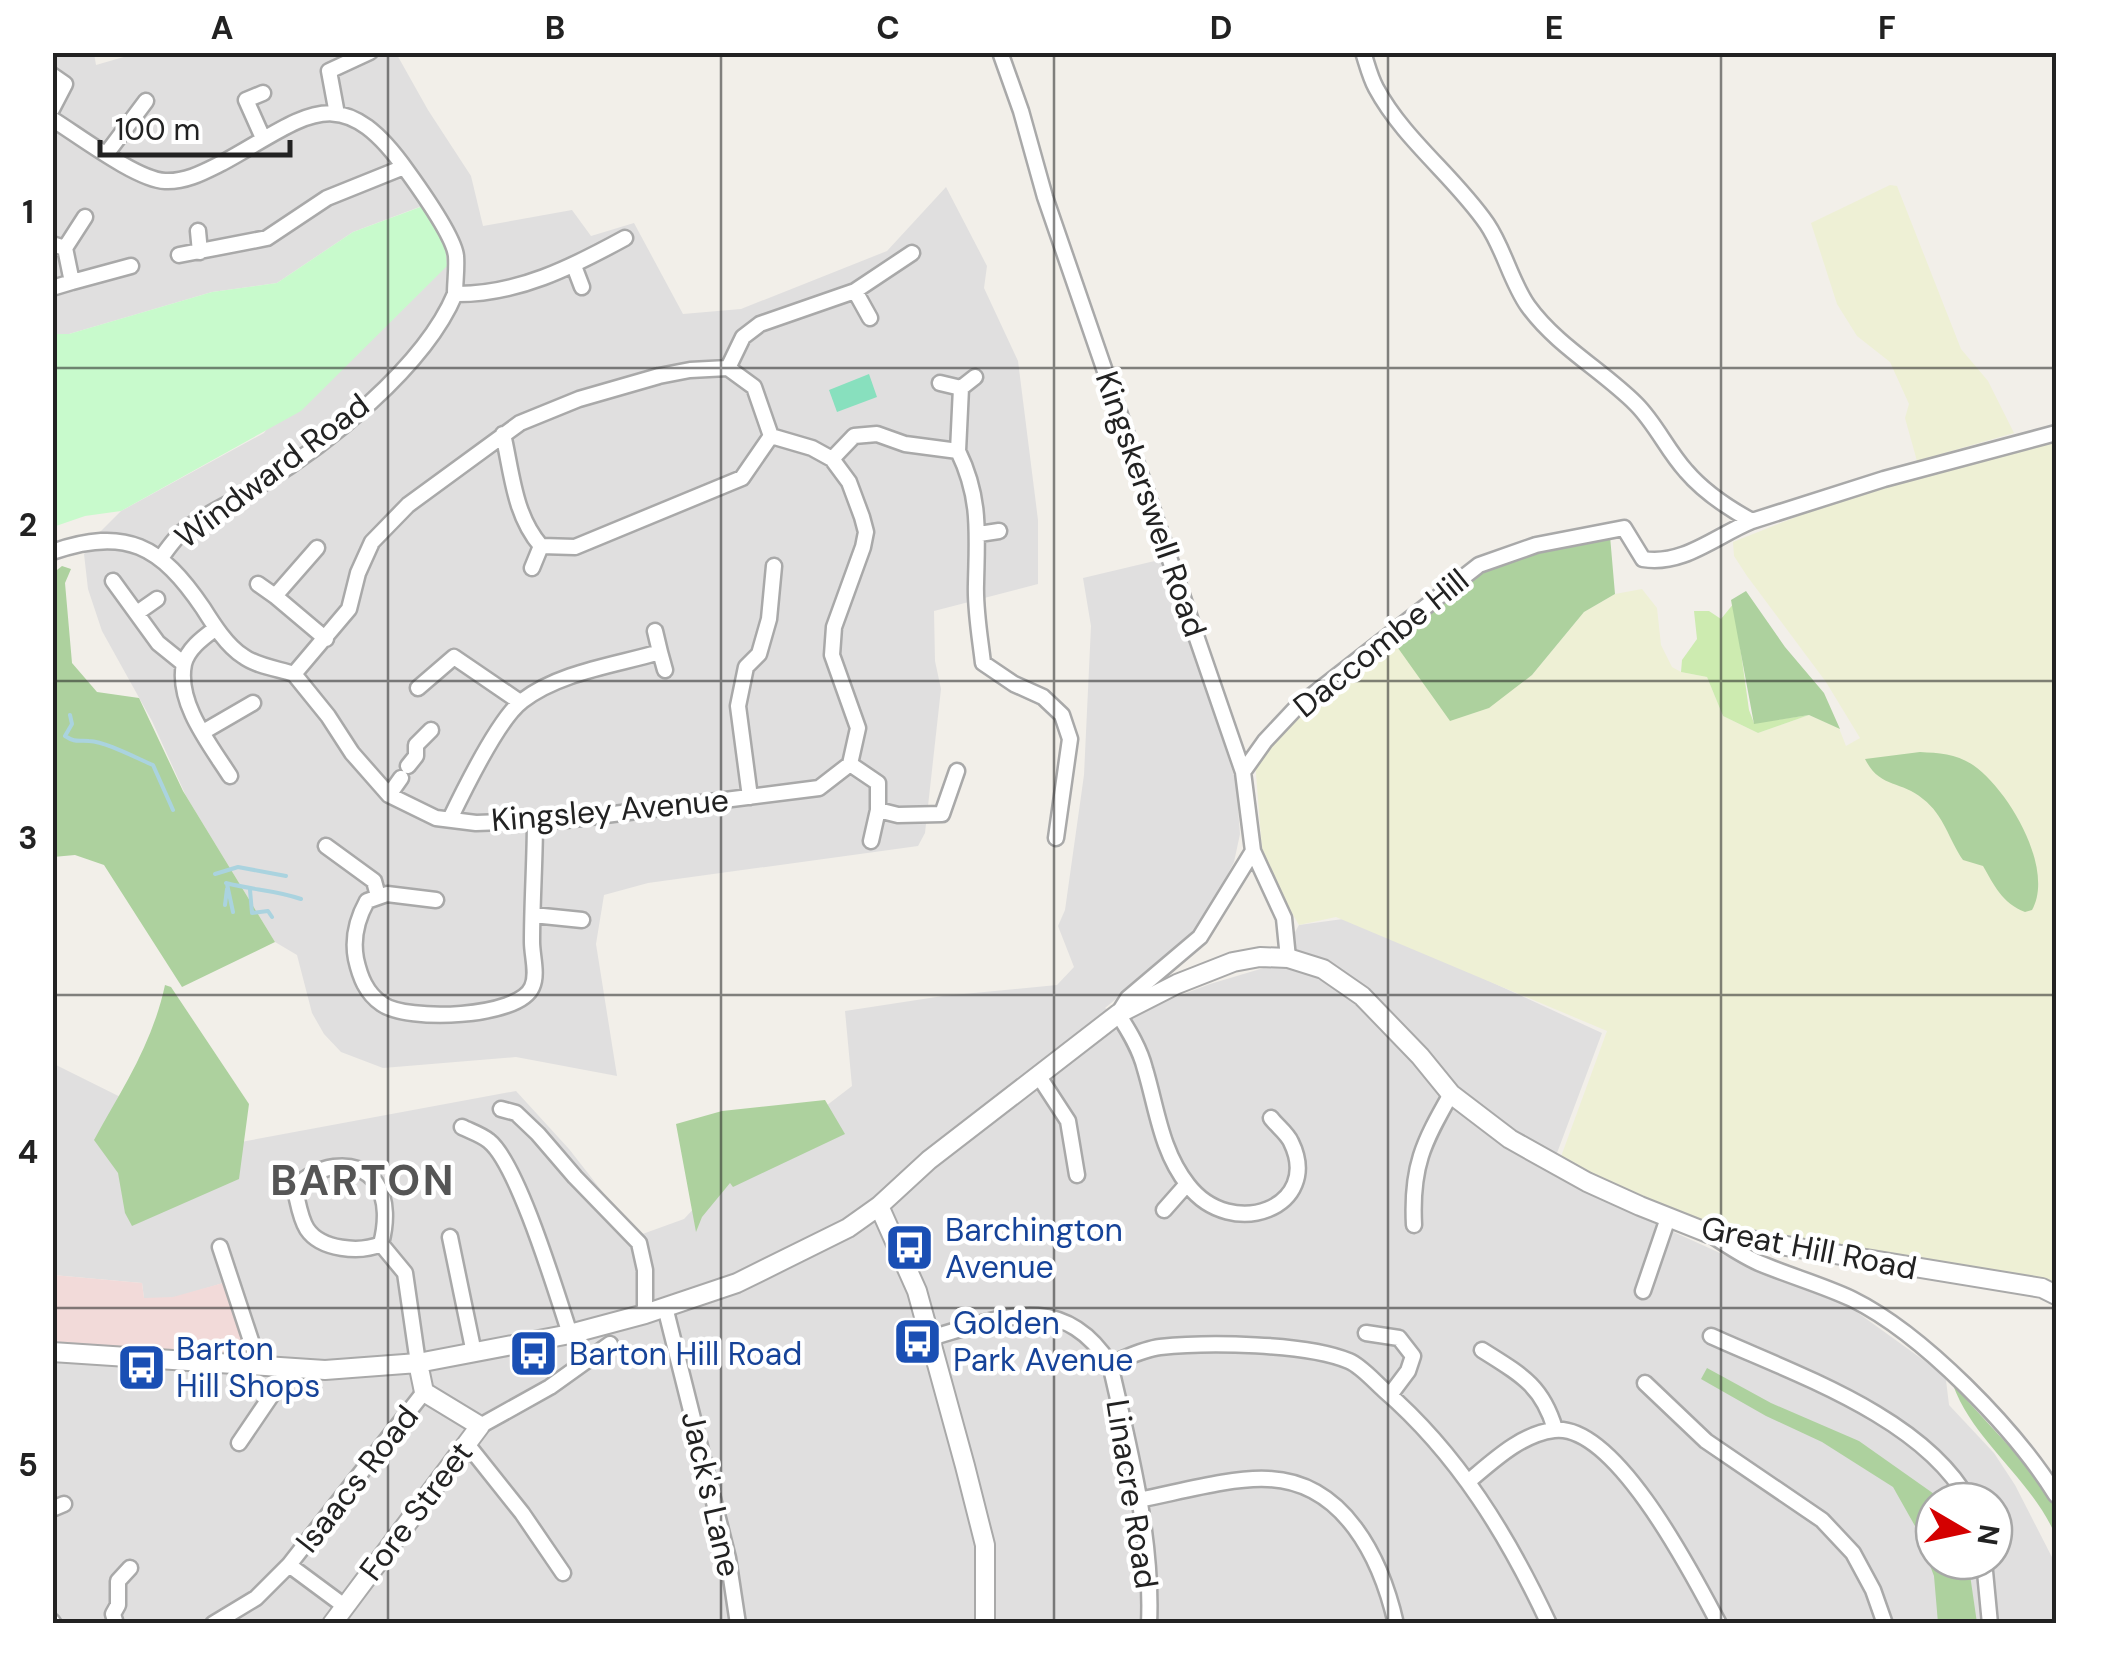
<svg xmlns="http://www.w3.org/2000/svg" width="2109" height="1676" viewBox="0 0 2109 1676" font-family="'DM Sans',sans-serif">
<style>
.residential{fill:#e0dfdf;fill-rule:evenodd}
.commercial{fill:#f2dad9}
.farmland{fill:#eef0d5}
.grass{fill:#cdebb0}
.forest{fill:#add19e}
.park{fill:#c8facc}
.pitch{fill:#88e0be}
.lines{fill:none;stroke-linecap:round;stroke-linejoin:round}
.stream{stroke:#aad3df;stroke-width:4}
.minor-casing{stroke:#a9a9a9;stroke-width:19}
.tertiary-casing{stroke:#a9a9a9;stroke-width:22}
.minor{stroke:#fff;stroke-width:14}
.tertiary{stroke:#fff;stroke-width:18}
.grid{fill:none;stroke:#222;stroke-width:2.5;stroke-opacity:0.55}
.labels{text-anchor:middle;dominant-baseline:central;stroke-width:9;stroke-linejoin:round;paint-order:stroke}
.street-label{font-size:32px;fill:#222;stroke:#fff}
.transit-label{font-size:32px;fill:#164399;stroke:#fff;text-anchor:start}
.district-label{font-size:42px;font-weight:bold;letter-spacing:2.5px;fill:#555;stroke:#fff}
.neatline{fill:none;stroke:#222;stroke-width:4}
.grid-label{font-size:32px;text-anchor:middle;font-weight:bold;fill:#222}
</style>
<rect width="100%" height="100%" fill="#f2efe9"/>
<path class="residential" d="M141,52L396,53L428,110L471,176L483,226L572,210L591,236L634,223L683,314L741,309L887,251L946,187L987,266L984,288L1018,361L1038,520V584L934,611L935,661L941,689L925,833L918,846L648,883L604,895L596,944L617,1076L516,1057L383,1068L341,1052L324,1034L312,1013L297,955L275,942L186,796L152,721L102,631L88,589L84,554L98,534L121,511L264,433L422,206L353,232L277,283L212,292L69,334H53V53H94L96,65Z
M1163,559L1236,782L1240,834L1234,862L1197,933L1105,1008L1118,1014L879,1206L665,1308L738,1623H53V1352L230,1281L173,1298H144L142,1283L53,1275L52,1063L219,1146L516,1091L569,1149L637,1236L684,1219L697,1205L852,1086L845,1011L943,996L1057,985L1074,967L1058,926L1065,910L1084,775L1091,626L1083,578Z
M1343,919L1413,946L1602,1033L1551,1169L1612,1204L1753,1268L1847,1305L1940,1372L1946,1380L1949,1405L1994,1453L2015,1485L2056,1565V1623H742L670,1312L844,1239L1126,1016L1210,984L1277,964L1299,925ZM1934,1501H1994V1561H1934Z"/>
<path class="commercial" d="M53,1275L142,1283L144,1298L173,1297L230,1281L259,1365L53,1352Z"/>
<path class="farmland" d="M1890,185L1897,186L1961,349L1988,381L2014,433L1917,461L1905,418L1909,404L1890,362L1857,336L1837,304L1811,223Z
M2056,439V1288L1702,1228L1559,1162L1607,1031L1336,917L1299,925L1263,863L1255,761L1280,732L1317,699L1398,647L1450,720L1473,713L1532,675L1584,612L1615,594L1642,589L1657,608L1661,645L1672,667L1681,672L1707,677L1723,716L1758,733L1809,715L1839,728L1846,746L1860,738L1826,682L1747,576L1734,556L1733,542L1831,503Z"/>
<path class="grass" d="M1734,603L1749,710L1754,723L1809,715L1758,733L1723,716L1707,677L1681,672L1682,660L1697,639L1694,611H1709L1721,619Z"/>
<path class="forest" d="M1610,536L1615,594L1584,612L1532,675L1489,708L1450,721L1398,648L1403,631L1474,574L1531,552Z
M62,566L71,569L65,583L72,663L97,692L139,698L183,791L275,942L182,987L104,865L75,855L53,857L52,574Z
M1746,591L1785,647L1824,693L1840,729L1809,715L1754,724L1731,600Z
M1920,752C1939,753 1957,754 1973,765C2009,790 2055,869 2032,910L2025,912C2002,903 1994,885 1983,866L1963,860C1949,840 1944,815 1923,799C1901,780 1880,789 1865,759Z
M165,985L171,987L249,1104L239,1179L132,1226L125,1213L118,1173L94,1140C123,1087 152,1045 165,985Z
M825,1100L845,1134L733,1187L730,1183L702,1217L696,1232L676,1124L722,1111Z
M1707,1368L1771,1403L1859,1441L1944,1501H1934V1561H1968L1977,1623H1938L1934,1576L1915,1526L1893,1487L1822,1442L1766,1416L1701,1379Z
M1953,1385L2030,1469L2056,1508V1536C2029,1476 1974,1442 1953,1385Z"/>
<path class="park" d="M423,206L445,244L447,266L301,411L121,511L85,516L53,527L52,334H69L212,292L277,283L353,232Z"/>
<path class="pitch" d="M869,374L877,397L837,412L829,390Z"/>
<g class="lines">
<path class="stream" d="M70,715L72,724L65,736C76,743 77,740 89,741C107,742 136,758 153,765L173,810
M215,874L238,867L286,876
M226,883C252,890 276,890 301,899
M227,884L233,912
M250,890L252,913L268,911L272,917
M225,905L227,889"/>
<defs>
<path id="minor" d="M1000,52L1021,111L1045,197L1243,772L1253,851L1284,918L1288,958
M1363,52C1367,64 1370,77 1376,88C1404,140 1454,176 1487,224C1504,249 1511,282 1528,306C1557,346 1602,370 1636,404C1656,424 1667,450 1686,471C1704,492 1728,508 1752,521L1884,479L2056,433
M52,75L65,84L52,109
M337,114L329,71L370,52
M52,119C78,135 137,180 165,181C186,182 204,172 222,163C305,118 339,75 407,171C420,189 454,237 456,256C457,269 455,282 455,294
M263,138L246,100L263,93
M107,153L146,101
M198,231L200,252
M52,244L65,248L72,282L131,266
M65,248L85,217
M179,255L267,238L327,198L404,167
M574,266L582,287
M52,288L72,282
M855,291L870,318
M728,368L743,337L760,324L855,291L912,253
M940,383L961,388
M503,434C512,473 514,515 541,546L575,547L742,478L771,436
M958,451L961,388L975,377
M832,459L854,436L877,434L905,444L958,451C981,498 977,533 976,584C975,610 980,637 983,663L1014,684L1043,697L1062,715L1070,739L1056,838
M979,534L999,531
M317,548L275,596L326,639
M52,552C126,526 161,546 203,608C213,624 227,646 243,656C256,666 279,669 294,674
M161,558C168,548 176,536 186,529C208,512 236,501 259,486C327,444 424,368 455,294C517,295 572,267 625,238
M532,568L541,546
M113,581L158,643L184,664
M258,584L275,596
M137,613L157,599
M216,628C204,637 188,648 184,664C176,703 211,746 230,776
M655,631L660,652
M294,674L328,716L352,753L389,795L436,818L476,823L566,820L819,788L850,764L858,728L832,655L834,627L863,547L866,532L862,517L849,482L832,459L812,448L771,436
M294,674L349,609L358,573L372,542L408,505L520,423L579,399L659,376L690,370L728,368L754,387L771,436
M418,688L454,657L520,702
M203,732L253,703
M850,764L878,783V810L871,841
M408,766L416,756V745L431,730
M1243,772L1265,741L1296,708L1479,565L1536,545L1624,528L1643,559C1683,566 1717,535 1752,521
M389,795L401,778
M750,797L738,706L746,667L759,654L769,619L774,566
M878,810L898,815L942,814L957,771
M450,819C463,792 499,718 522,701C559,672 616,665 660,652L665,670
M326,846L374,881L378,896
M1253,851L1200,937L1128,998L1118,1014C1129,1031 1140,1049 1145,1069C1157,1109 1161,1151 1188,1185C1232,1242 1323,1207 1291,1142C1287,1133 1277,1126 1271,1118
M436,900L387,894L367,901C357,919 352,938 356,959C360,977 366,993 382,1004C407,1022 519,1018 532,987C538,974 532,956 532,942C532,901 535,860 535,820
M533,915L582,920
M1038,1075L1068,1121L1077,1175
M501,1109L516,1113L538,1134L575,1177L639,1243L645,1270V1314
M462,1127C470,1131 482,1135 489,1141C518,1164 557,1295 570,1334
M1164,1210L1187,1184
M1414,1225C1411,1167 1423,1143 1451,1094
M1713,1236C1728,1246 1743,1256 1759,1263C1790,1276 1822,1285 1852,1299C1923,1334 2015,1429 2056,1495
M450,1237L474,1353
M381,1244C360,1253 321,1250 307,1229C300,1218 298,1202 295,1190C309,1166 358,1155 376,1183C388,1200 386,1225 381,1244L405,1273L418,1363
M220,1247L259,1365
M1643,1291L1668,1218
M665,1307L728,1558L738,1624
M1366,1333L1399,1338L1413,1356L1408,1371L1390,1395
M1711,1336C1795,1374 1923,1417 1969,1501
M930,1338C1000,1318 1062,1289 1110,1364C1126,1358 1143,1349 1160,1347C1207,1342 1306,1343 1349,1361C1361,1366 1374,1381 1384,1390C1458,1454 1508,1536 1549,1624
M1482,1350C1520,1374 1542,1385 1555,1429
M1110,1364C1129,1447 1153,1538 1149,1624
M1645,1383L1706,1441L1822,1520L1853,1553L1873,1590L1885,1624
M480,1426L550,1387L610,1344
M239,1443L290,1368
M467,1444L522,1513L563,1573
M1469,1481C1493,1461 1521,1434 1554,1430C1615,1422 1694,1577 1719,1624
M1138,1500C1176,1493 1231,1477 1268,1479C1344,1482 1381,1558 1396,1624
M52,1509L64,1504
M1984,1561L1990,1624
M289,1565L343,1605
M52,1621L54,1624
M116,1624L113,1614L118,1605V1581L130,1568
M213,1624L256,1598L289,1565L424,1392"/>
<path id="tertiary" d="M879,1206L917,1291L965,1466L985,1545V1624
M52,1352L325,1370L418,1363L570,1334L645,1314L737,1283L848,1228L879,1206L929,1160L1118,1014L1177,984L1233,962L1260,957L1288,958L1323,969L1362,996L1420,1056L1451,1094L1510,1139L1587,1182L1640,1206L1708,1233L2042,1288L2056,1295
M332,1624L480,1426L424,1392L418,1363"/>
</defs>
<use href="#minor" class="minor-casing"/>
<use href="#tertiary" class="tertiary-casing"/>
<use href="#minor" class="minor"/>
<use href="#tertiary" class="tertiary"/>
</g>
<path class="grid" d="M388,52V1624M721,52V1624M1054,52V1624M1388,52V1624M1721,52V1624M52,368H2056M52,681H2056M52,995H2056M52,1308H2056"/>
<defs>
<symbol id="bus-square" viewBox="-11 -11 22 22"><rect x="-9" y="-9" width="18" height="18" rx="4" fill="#1a4fb4" stroke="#fff"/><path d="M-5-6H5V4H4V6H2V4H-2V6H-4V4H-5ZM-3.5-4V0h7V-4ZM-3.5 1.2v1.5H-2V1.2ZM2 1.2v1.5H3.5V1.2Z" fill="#fff"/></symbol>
</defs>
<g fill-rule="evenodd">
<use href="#bus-square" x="882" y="1220" width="55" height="55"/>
<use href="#bus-square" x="890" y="1314" width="55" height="55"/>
<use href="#bus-square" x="506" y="1326" width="55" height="55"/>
<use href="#bus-square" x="114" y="1340" width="55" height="55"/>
</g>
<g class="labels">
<g class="street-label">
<text transform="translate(272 471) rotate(-37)">Windward Road</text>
<text transform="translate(1151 504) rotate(71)">Kingskerswell Road</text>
<text transform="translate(1381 643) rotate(-39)">Daccombe Hill</text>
<text transform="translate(610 810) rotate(-5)">Kingsley Avenue</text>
<text transform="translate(1809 1248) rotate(11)">Great Hill Road</text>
<text transform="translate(357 1479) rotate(-52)">Isaacs Road</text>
<text transform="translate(711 1494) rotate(77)">Jack's Lane</text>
<text transform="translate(1132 1494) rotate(81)">Linacre Road</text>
<text transform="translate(416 1511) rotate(-53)">Fore Street</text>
</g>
<g class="transit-label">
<text x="945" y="1230">Barchington<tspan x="945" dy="37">Avenue</tspan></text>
<text x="953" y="1323">Golden<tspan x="953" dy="37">Park Avenue</tspan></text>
<text x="176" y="1349">Barton<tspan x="176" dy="37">Hill Shops</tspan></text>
<text x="569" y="1354">Barton Hill Road</text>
</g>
<g class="district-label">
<text x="363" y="1180">BARTON</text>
</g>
</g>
<rect width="2109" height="1676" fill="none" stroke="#ffffff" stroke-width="110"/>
<g transform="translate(1964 1531) rotate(99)"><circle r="48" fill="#ffffff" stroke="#a7a7a7" stroke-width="2.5"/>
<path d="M0-8L18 38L0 25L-18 38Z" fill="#d40000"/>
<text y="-15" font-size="28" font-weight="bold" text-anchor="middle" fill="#222222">N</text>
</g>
<path d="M100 140v15h190v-15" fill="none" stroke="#222222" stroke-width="5"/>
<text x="115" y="140" font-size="30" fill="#222222" stroke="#ffffff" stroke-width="8" paint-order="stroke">100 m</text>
<rect x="55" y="55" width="1999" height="1566" class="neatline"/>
<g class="grid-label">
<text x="222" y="39">A</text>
<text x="555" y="39">B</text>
<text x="888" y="39">C</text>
<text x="1221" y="39">D</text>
<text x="1554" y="39">E</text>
<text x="1887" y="39">F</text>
<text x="28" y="223">1</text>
<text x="28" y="536">2</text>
<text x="28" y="849">3</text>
<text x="28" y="1163">4</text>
<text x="28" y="1476">5</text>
</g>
</svg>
